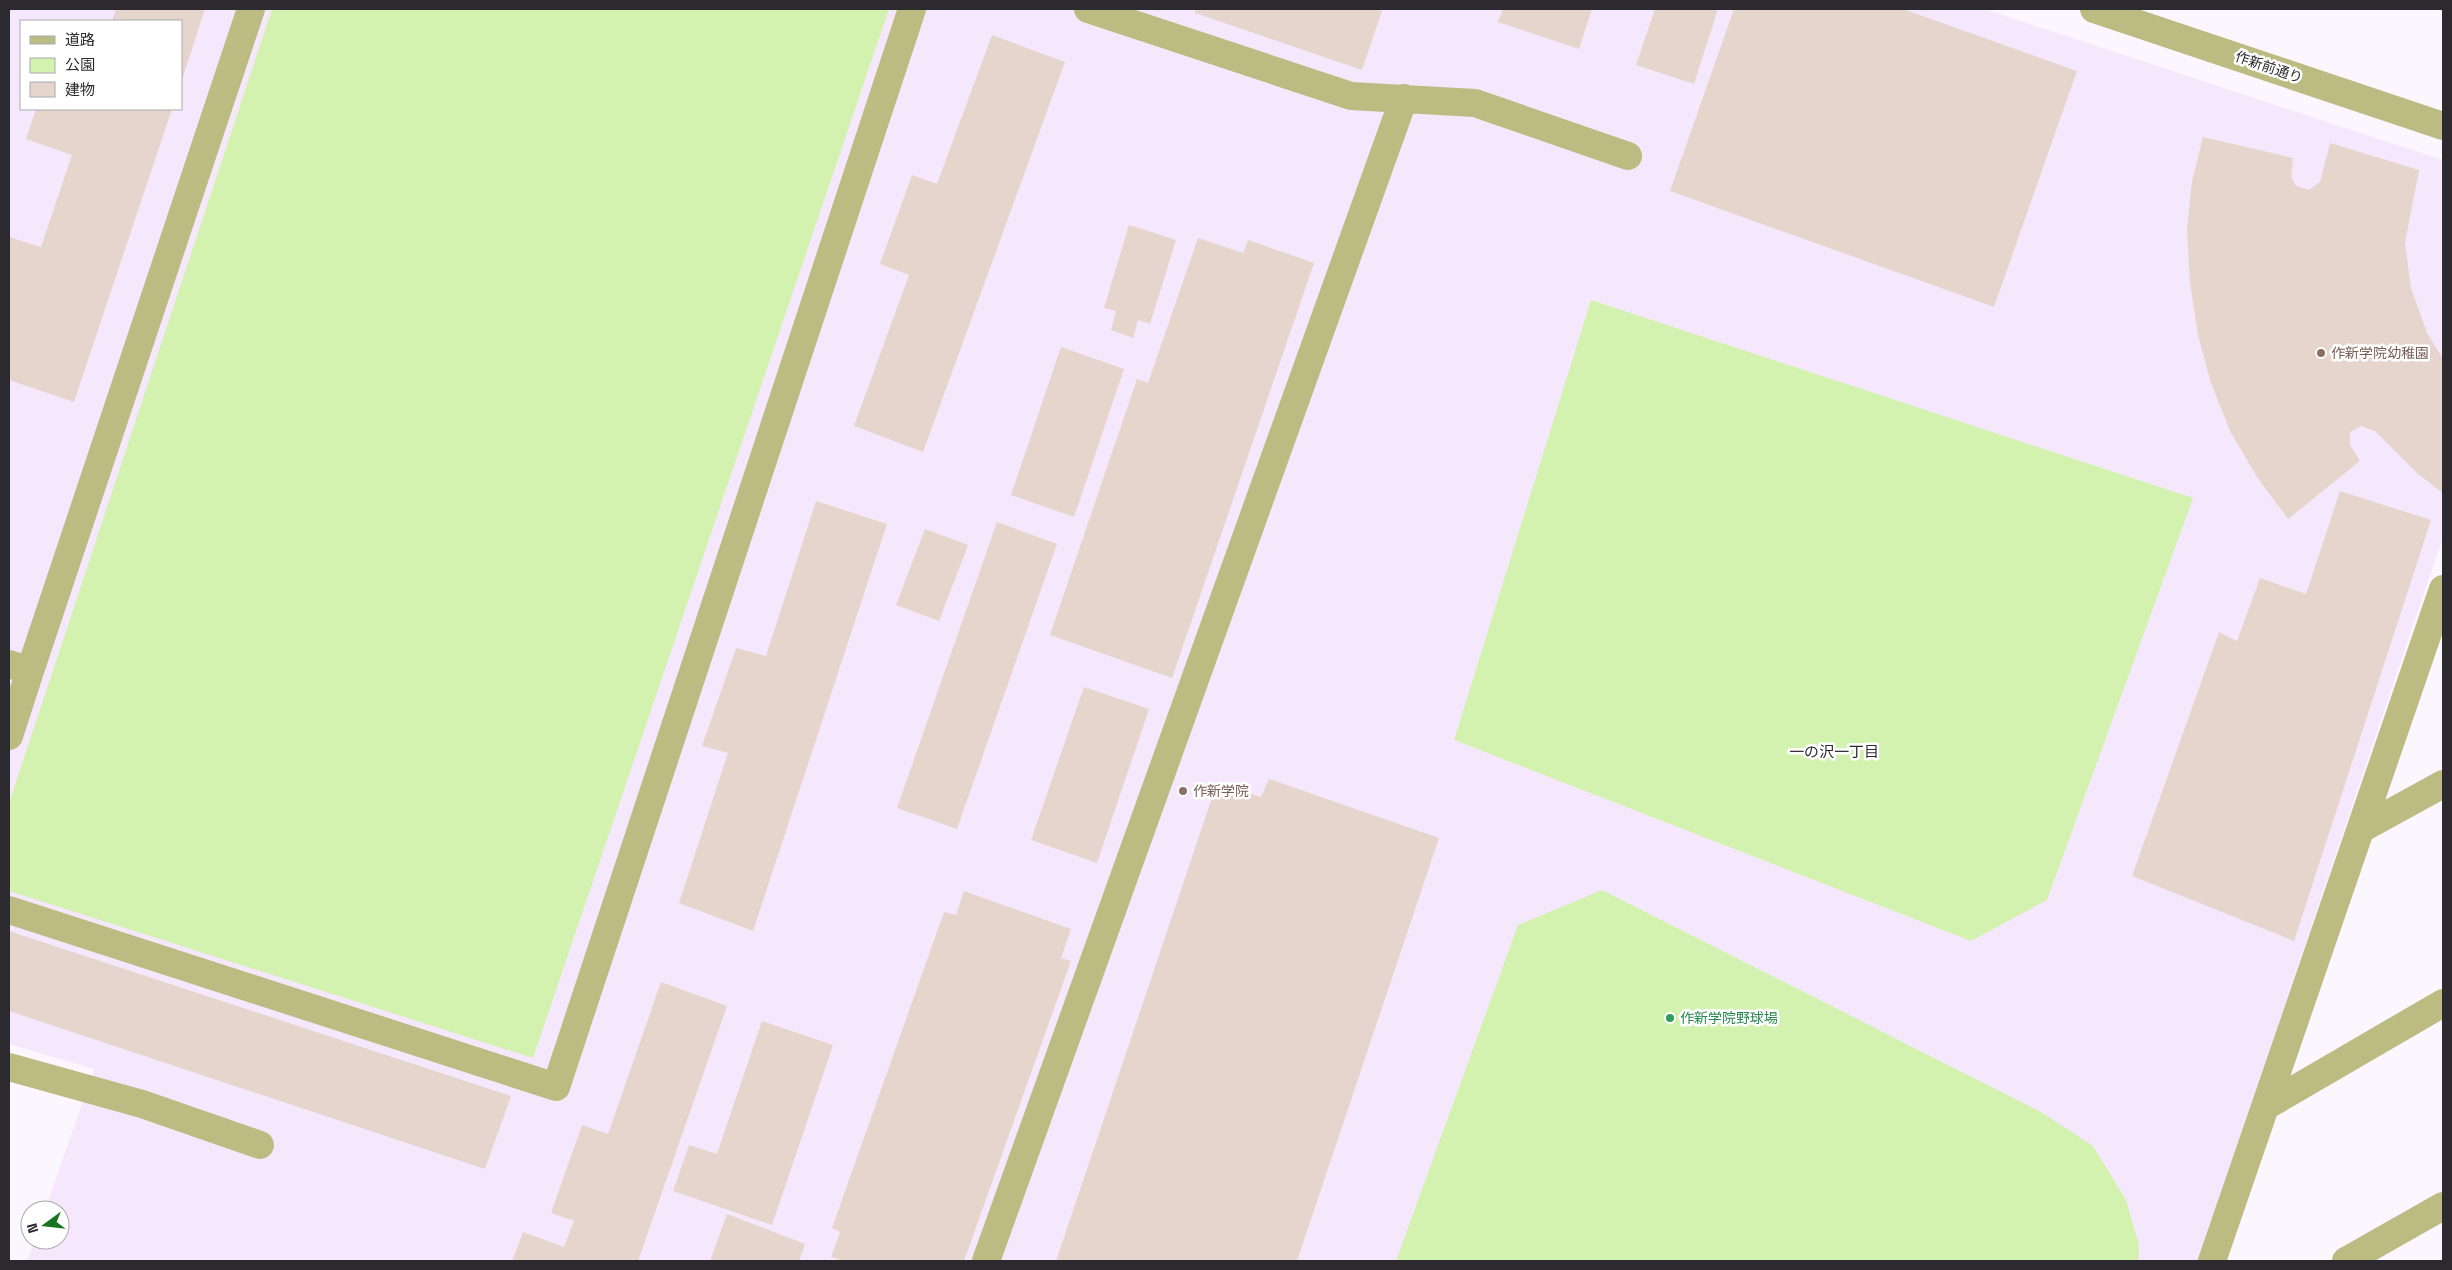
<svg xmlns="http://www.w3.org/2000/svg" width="2452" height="1270" viewBox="0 0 2452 1270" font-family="'Space Grotesk','Noto Sans JP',sans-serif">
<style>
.built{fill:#f6e8fc;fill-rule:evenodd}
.green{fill:#d3f2b0}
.building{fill:#e5d5cc}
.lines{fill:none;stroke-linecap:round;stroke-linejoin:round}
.minor{stroke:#bbbb82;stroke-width:28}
.education-dot{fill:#8d6e63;stroke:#fff;stroke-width:2}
.leisure-dot{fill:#2e9e5b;stroke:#fff;stroke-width:2}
.labels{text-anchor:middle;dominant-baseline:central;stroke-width:5;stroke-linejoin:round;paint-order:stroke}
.street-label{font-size:14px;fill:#2d2a2f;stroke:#fff}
.education-label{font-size:14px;fill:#785e54;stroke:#fff;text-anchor:start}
.leisure-label{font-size:14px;fill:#27864d;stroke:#fff;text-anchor:start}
.neighbourhood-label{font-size:15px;fill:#2d2a2f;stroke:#fff}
</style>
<rect width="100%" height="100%" fill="#fcf6ff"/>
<path class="built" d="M9,9H1984L2443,160V537L2198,1261H27L35,1240H60V1210H45L94,1069L9,1044ZM21,21H181V109H21Z"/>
<path class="green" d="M272,9H889L533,1058L9,891V803Z
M1591,300L2193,498L2047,900L1971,941L1454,740Z
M1602,890L2041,1112L2093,1146L2126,1200L2139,1245L2138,1261H1396L1518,925Z"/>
<path class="building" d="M116,9H205L182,80L181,21H112Z
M1196,9H1375L1382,11L1362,70L1195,13Z
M1503,9H1592L1579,49L1498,22Z
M1655,9H1718L1694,84L1636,65Z
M1734,9H1903L2077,71L1994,307L1670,191Z
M992,35L1065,62L923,452L854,426L909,275L880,264L912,175L937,184Z
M36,109H172L74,402L9,380V237L41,247L72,155L26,139Z
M2203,137L2293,158L2291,177L2296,186L2309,190L2320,182L2330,143L2419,170L2405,243L2411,288L2427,333L2443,359V493L2418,474L2375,431L2361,426L2350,432V445L2360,461L2288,519L2257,477L2230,431L2211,383L2198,335L2190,283L2187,229L2192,181Z
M1129,225L1176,240L1150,324L1138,320L1133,338L1111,330L1116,311L1104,308Z
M1198,238L1243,253L1248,240L1314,263L1172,678L1050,635L1137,379L1148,383Z
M1061,347L1124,369L1074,517L1011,495Z
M2340,491L2431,520L2294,941L2132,876L2219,632L2237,641L2260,578L2306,594Z
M816,501L887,524L753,931L679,903L728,753L702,746L736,648L766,656Z
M997,522L1057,544L957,829L897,808Z
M925,529L968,545L939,621L896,605Z
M1084,687L1149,709L1097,863L1031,840Z
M1269,779L1439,838L1297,1261H1056L1217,783L1261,797Z
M964,891L1071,929L1061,958L1071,961L964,1261H844L831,1257L840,1232L832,1228L944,912L956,915Z
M9,931L511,1096L485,1169L9,1011Z
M661,982L727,1006L638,1261H512L523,1232L564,1247L574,1221L551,1213L582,1125L608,1134Z
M762,1021L833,1045L772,1225L673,1191L689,1145L717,1154Z
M727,1214L805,1244L799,1261H710Z"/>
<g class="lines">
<path class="minor" d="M1088,9L1351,96L1475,103L1628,156
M2094,9L2443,126
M9,664L30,671L251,9
M9,736L30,671
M2361,829L2443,784
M9,910L556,1087L912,9
M9,1067L142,1104L260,1145
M2266,1106L2443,1003
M986,1261L1404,98
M2212,1261L2443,589
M2346,1261L2443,1206"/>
</g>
<g class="education-dot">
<circle cx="2321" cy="353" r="5"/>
<circle cx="1183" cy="791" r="5"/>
</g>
<circle class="leisure-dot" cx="1670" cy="1018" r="5"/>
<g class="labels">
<g class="street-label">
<text transform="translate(2269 67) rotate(19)">作新前通り</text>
</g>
<g class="education-label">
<text x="2331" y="353">作新学院幼稚園</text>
<text x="1193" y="791">作新学院</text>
</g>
<g class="leisure-label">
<text x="1680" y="1018">作新学院野球場</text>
</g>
<g class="neighbourhood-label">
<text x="1834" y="751">一の沢一丁目</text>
</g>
</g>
<rect width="2452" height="1270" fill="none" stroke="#2d2a2f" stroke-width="20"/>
<rect x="20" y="20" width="162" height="90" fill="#ffffff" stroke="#abaaac"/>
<rect x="30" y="36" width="25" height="8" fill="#bbbb82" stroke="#abaaac"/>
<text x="65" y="45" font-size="15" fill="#2d2a2f">道路</text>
<rect x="30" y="58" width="25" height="15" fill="#d3f2b0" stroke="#abaaac"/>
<text x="65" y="70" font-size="15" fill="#2d2a2f">公園</text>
<rect x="30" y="82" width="25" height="15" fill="#e5d5cc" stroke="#abaaac"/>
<text x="65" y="95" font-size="15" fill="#2d2a2f">建物</text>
<g transform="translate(45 1225) rotate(255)"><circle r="24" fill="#ffffff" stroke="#abaaac"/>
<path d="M0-4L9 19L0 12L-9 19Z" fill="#197321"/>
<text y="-8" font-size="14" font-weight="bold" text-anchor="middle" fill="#2d2a2f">N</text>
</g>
</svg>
